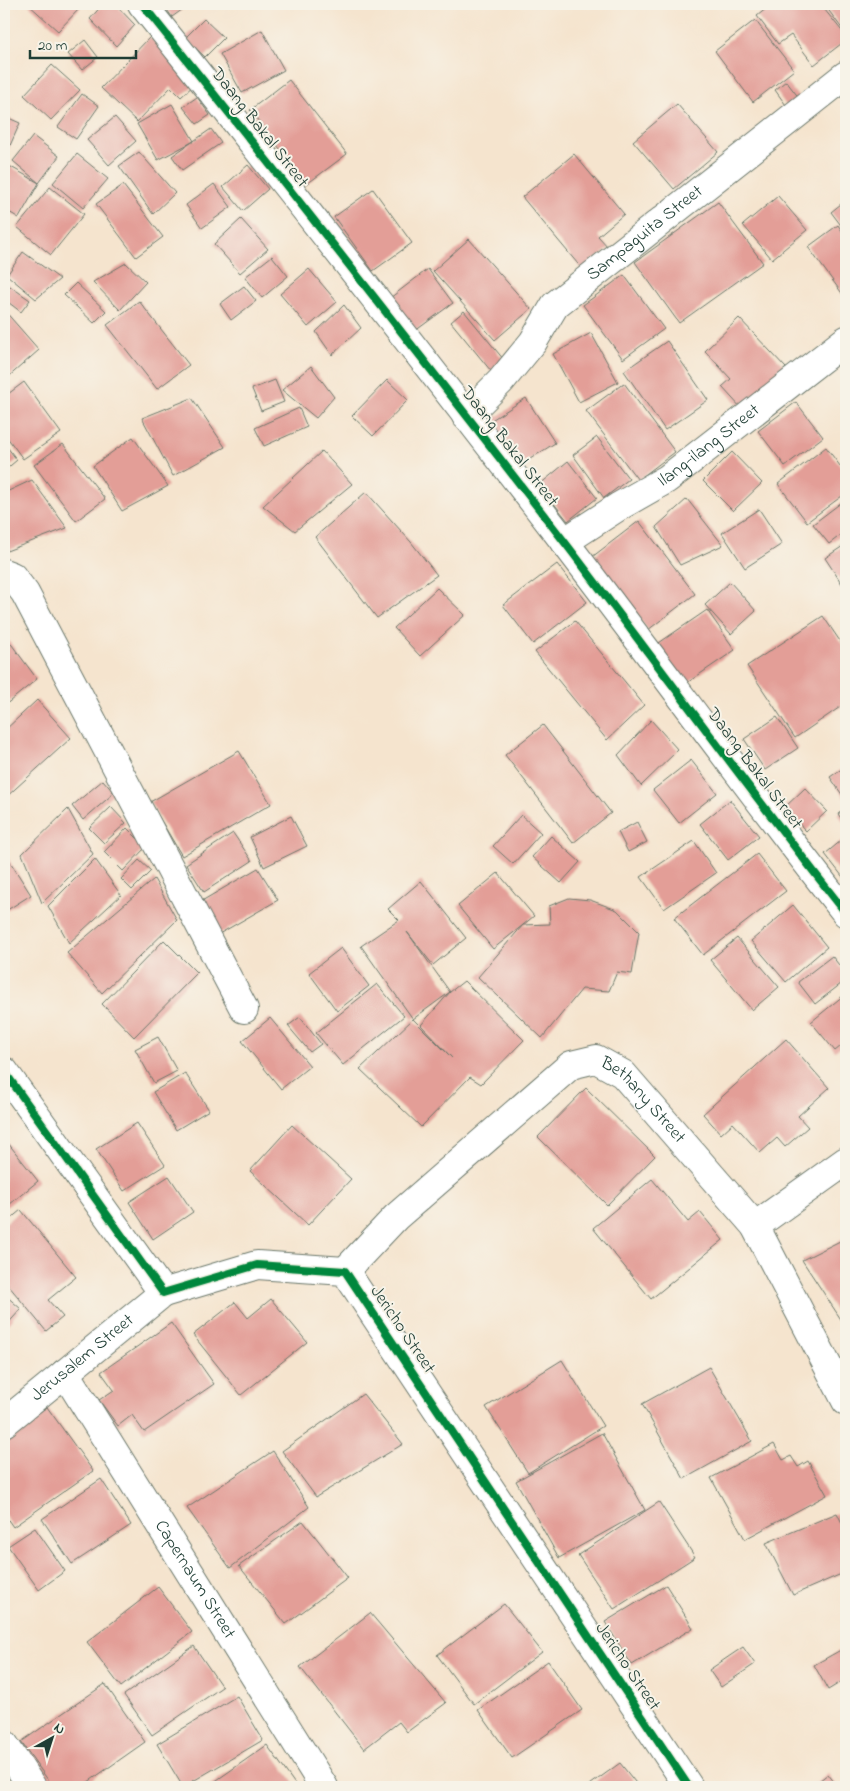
<svg xmlns="http://www.w3.org/2000/svg" width="850" height="1791" viewBox="0 0 850 1791" font-family="'Indie Flower',sans-serif">
<style>
.building{fill:#e39e97;fill-rule:evenodd}
.lines{fill:none;stroke-linecap:round;stroke-linejoin:round}
.street-casing{stroke:#6a776a;stroke-width:30}
.secondary-casing{stroke:#6a776a;stroke-width:30}
.street{stroke:#fff;stroke-width:28}
.secondary{stroke:#fff;stroke-width:28}
.cycleway-casing{stroke:#f7f3e8;stroke-width:11}
.cycleway{stroke:#00873e;stroke-width:8}
.labels{text-anchor:middle;dominant-baseline:central;stroke-width:4;stroke-linejoin:round;paint-order:stroke}
.street-label{font-size:18px;fill:#1f3d34;stroke:#f7f3e8}
</style>
<rect width="100%" height="100%" fill="#f7f3e8"/>
<filter id="ink" filterUnits="userSpaceOnUse"><feTurbulence type="fractalNoise" baseFrequency=".02" numOctaves="2"/><feDisplacementMap in="SourceGraphic" scale="10" xChannelSelector="R" yChannelSelector="G"/><feConvolveMatrix kernelMatrix="1 2 1 2 8 2 1 2 1" color-interpolation-filters="sRGB"/></filter>
<filter id="wash" filterUnits="userSpaceOnUse"><feTurbulence type="fractalNoise" baseFrequency=".0096" numOctaves="4" result="noise"/><feDisplacementMap in="SourceGraphic" scale="20" xChannelSelector="R" yChannelSelector="G"/><feGaussianBlur stdDeviation="1.12" result="paint"/><feColorMatrix in="noise" values="0 0 0 0 0 0 0 0 0 0 0 0 0 0 0 0 0 1.4 0 .05"/><feComposite in="paint" operator="in"/></filter>
<g filter="url(#wash)">
<rect width="100%" height="100%" fill="#f5e4ce"/>
<g id="blocks">
<path class="building" d="M28,4H78L81,7L58,31Z
M103,4H115L135,25L116,46L90,19Z
M163,4H190L172,17Z
M772,4H820L846,36V40L814,65L791,35L778,44L757,16Z
M824,4H846V34Z
M204,19L224,38L205,57L185,38Z
M755,20L794,70L753,102L715,51Z
M262,30L284,70L242,93L220,54Z
M150,37L197,82L181,97L171,87L137,122L101,88Z
M85,40L98,57L82,70L68,54Z
M52,65L80,90L51,120L24,95Z
M289,80L347,154L307,184L250,110Z
M786,81L803,103L791,112L775,90Z
M82,94L99,106L76,139L58,127Z
M197,97L210,115L197,124L183,107Z
M172,104L194,141L158,160L137,124Z
M677,104L718,152L674,189L633,141Z
M4,116L20,123L4,159Z
M115,117L136,141L109,165L87,140Z
M211,129L221,143L182,170L172,156Z
M33,136L59,156L39,183L19,218L4,209V163L39,183L13,161Z
M139,152L175,193L153,214L119,166Z
M77,154L108,179L83,208L53,183Z
M574,154L624,214L598,236L609,248L583,270L522,197Z
M248,165L268,189L243,211L223,187Z
M214,184L231,207L202,228L186,205Z
M123,185L163,237L136,257L96,204Z
M50,187L84,214L51,255L17,227Z
M373,189L412,243L373,271L334,217Z
M778,196L807,230L772,259L743,225Z
M846,200V225L843,228L831,212Z
M718,202L763,263L679,323L635,262Z
M241,219L268,249L240,273L214,244Z
M838,225L846,237V294L844,296L808,247Z
M469,239L531,309L495,340L433,271Z
M23,252L60,279L36,299L7,275Z
M272,256L288,276L262,298L245,277Z
M126,263L146,282L120,310L93,282Z
M309,269L337,302L308,327L280,294Z
M428,269L453,303L415,331L390,298Z
M624,275L664,329L623,359L583,305Z
M4,282L30,300L21,312L4,299Z
M76,283L106,311L94,323L64,295Z
M244,286L256,301L231,320L220,304Z
M139,301L189,365L157,389L107,325Z
M344,305L361,328L332,355L316,332Z
M4,310L39,350L6,379L4,377Z
M464,311L504,360L491,371L451,322Z
M739,318L786,368L742,409L722,387L731,379L705,351Z
M591,333L618,382L579,402L553,354Z
M667,341L708,400L665,430L624,371Z
M311,366L334,397L316,418L282,390Z
M275,380L284,402L261,411L252,389Z
M387,380L408,400L373,436L352,416Z
M24,382L61,433L23,459L4,433V397Z
M624,383L675,452L638,480L586,411Z
M192,398L225,447L173,476L142,418Z
M526,398L555,443L516,468L487,423Z
M796,402L823,437L785,466L758,431Z
M299,408L307,427L264,446L255,428Z
M133,437L168,486L122,511L93,466Z
M597,437L629,479L604,498L573,455Z
M4,443L17,460L4,471Z
M63,444L105,499L76,521L34,465Z
M826,447L846,474V493L807,522L778,484Z
M322,451L352,484L295,531L263,506Z
M732,452L762,483L733,511L703,481Z
M568,461L597,498L568,521L539,485Z
M32,480L67,528L4,552V493Z
M366,492L411,542L437,575L377,618L315,537Z
M687,499L723,545L680,565L656,527Z
M846,499V531L829,544L813,524Z
M759,509L782,544L745,568L722,533Z
M639,521L695,594L648,630L592,557Z
M846,544V590L825,558Z
M557,564L587,602L533,644L503,605Z
M730,582L756,611L731,634L705,605Z
M437,588L465,615L420,656L394,628Z
M707,610L735,650L681,687L653,647Z
M823,616L846,650V703L795,738L747,666Z
M575,621L644,705L607,740L535,652Z
M9,641L37,679L4,706V645Z
M37,700L71,738L4,799V731Z
M777,717L798,748L765,770L744,739Z
M651,720L678,750L641,786L618,755Z
M543,725L611,813L573,843L505,755Z
M239,751L271,804L182,856L150,802Z
M691,760L717,793L679,823L653,790Z
M846,766V798L845,799L830,777Z
M103,780L114,793L83,820L72,806Z
M805,788L827,811L806,831L784,808Z
M730,800L759,836L728,860L700,824Z
M111,807L126,823L104,843L89,828Z
M846,808V825L838,814Z
M68,809L93,854L42,903L22,854Z
M521,815L541,833L513,864L493,846Z
M291,816L307,846L264,867L250,837Z
M637,822L647,842L628,852L618,832Z
M127,828L146,847L123,871L104,852Z
M233,833L252,861L204,892L186,864Z
M551,836L580,862L561,883L532,857Z
M842,840L846,846V881L825,854Z
M694,841L716,873L664,909L641,877Z
M4,852L31,895L4,912Z
M757,854L786,891L703,955L674,918Z
M95,859L121,895L69,943L48,906Z
M139,860L151,871L132,890L121,879Z
M258,868L278,900L219,934L200,902Z
M498,873L534,916L523,925L550,924L549,906L569,898L590,900L617,910L639,932L632,974L617,972L609,991L582,989L542,1038L478,977L523,925L493,949L458,906Z
M154,879L177,920L102,993L67,953Z
M421,881L466,938L433,965L407,932L450,992L464,981L524,1040L481,1084L470,1077L421,1127L360,1069L413,1019L361,946L399,920L388,909ZM450,992L421,1025L452,1058L413,1019Z
M793,905L827,947L786,982L751,941Z
M737,938L779,987L752,1010L710,960Z
M164,940L197,973L134,1037L102,1004Z
M341,948L369,986L337,1011L309,973Z
M832,956L846,974V980L815,1004L798,982Z
M377,984L404,1016L343,1065L316,1033Z
M844,995L846,998V1042L835,1051L811,1022Z
M300,1017L321,1044L310,1052L288,1026Z
M270,1018L310,1066L281,1089L242,1041Z
M158,1037L177,1071L154,1083L135,1049Z
M786,1039L829,1088L798,1116L808,1127L785,1147L777,1138L760,1153L733,1123L721,1134L703,1114Z
M185,1073L209,1110L176,1130L153,1092Z
M586,1088L655,1156L607,1205L538,1137Z
M137,1123L165,1165L124,1191L96,1149Z
M292,1125L351,1179L308,1225L250,1171Z
M4,1138L38,1181L4,1209Z
M169,1176L193,1212L153,1239L129,1202Z
M652,1179L688,1222L700,1212L723,1240L651,1299L593,1228Z
M21,1210L76,1277L48,1300L63,1317L46,1331L4,1280V1224Z
M846,1238V1322L844,1324L802,1260Z
M4,1294L21,1309L4,1328Z
M271,1299L307,1342L241,1395L193,1335L235,1302L248,1318Z
M171,1323L214,1384L144,1432L132,1415L118,1426L99,1400L114,1390L101,1372Z
M562,1360L603,1426L528,1473L486,1407Z
M709,1367L752,1441L684,1479L642,1404Z
M363,1394L403,1444L316,1497L282,1451Z
M47,1407L93,1471L13,1527L4,1514V1437Z
M602,1433L645,1510L559,1558L516,1481Z
M774,1444L783,1460L791,1456L798,1467L808,1461L827,1495L745,1539L711,1478Z
M273,1451L309,1507L230,1568L187,1508Z
M101,1479L131,1525L72,1564L42,1519Z
M659,1502L695,1557L614,1609L578,1555Z
M837,1513L846,1531V1572L793,1595L766,1543Z
M303,1521L348,1578L286,1624L239,1566Z
M35,1528L65,1571L39,1590L8,1546Z
M666,1585L693,1628L632,1665L605,1622Z
M158,1587L192,1632L121,1687L87,1642Z
M504,1604L542,1652L474,1704L437,1655Z
M370,1613L446,1703L407,1732L399,1722L364,1749L300,1667Z
M194,1646L222,1687L152,1735L124,1695Z
M743,1647L755,1664L721,1687L709,1670Z
M846,1647V1679L828,1690L814,1665Z
M548,1661L582,1710L512,1758L478,1710Z
M105,1684L145,1742L81,1787H53L21,1742Z
M237,1696L263,1740L183,1787L157,1744Z
M267,1745L297,1787H207Z
M620,1763L639,1787H587Z
M828,1774L838,1787H811Z"/>
</g>
</g>
<g filter="url(#ink)">
<use href="#blocks" fill-opacity="0" stroke="#6a776a" stroke-width="1"/>
<g class="lines">
<defs>
<g id="street">
<path id="s1" d="M466,416L501,381L533,342L555,305L846,75"/>
<path id="s2" d="M564,542L618,507L667,479L846,340"/>
<path d="M4,573L12,576L25,593L244,1009"/>
<path d="M4,1071L163,1293L257,1265L345,1271L689,1787"/>
<path d="M755,1226L846,1161"/>
<path id="s3" d="M345,1271L396,1217L571,1065L596,1059L623,1074L755,1226L846,1401"/>
<path id="s4" d="M65,1373L324,1787"/>
<path id="s5" d="M4,1423L163,1293"/>
<path d="M4,1744L32,1787"/>
</g>
<path id="secondary" d="M142,4C284,181 424,360 563,540C658,664 749,790 846,913"/>
</defs>
<use href="#street" class="street-casing"/>
<use href="#secondary" class="secondary-casing"/>
<use href="#street" class="street"/>
<use href="#secondary" class="secondary"/>
<defs>
<path id="cycleway" d="M142,4C284,181 424,360 563,540C658,664 749,790 846,913
M4,1071L163,1293L257,1265L345,1271L689,1787"/>
</defs>
<use href="#cycleway" class="cycleway-casing"/>
<use href="#cycleway" class="cycleway"/>
</g>
</g>
<g class="labels">
<g class="street-label">
<text transform="translate(259 128) rotate(52)">Daang Bakal Street</text>
<text stroke="none"><textPath href="#s1" startOffset="258">Sampaguita Street</textPath></text>
<text stroke="none"><textPath href="#s2" startOffset="174">Ilang-ilang Street</textPath></text>
<text transform="translate(509 447) rotate(52)">Daang Bakal Street</text>
<text transform="translate(754 769) rotate(53)">Daang Bakal Street</text>
<text stroke="none"><textPath href="#s3" startOffset="395">Bethany Street</textPath></text>
<text transform="translate(402 1330) rotate(56)">Jericho Street</text>
<text stroke="none"><textPath href="#s5" startOffset="102">Jerusalem Street</textPath></text>
<text stroke="none"><textPath href="#s4" startOffset="244">Capernaum Street</textPath></text>
<text transform="translate(627 1667) rotate(56)">Jericho Street</text>
</g>
</g>
<rect width="850" height="1791" fill="none" stroke="#f7f3e8" stroke-width="20"/>
<g transform="translate(52 1738) rotate(39)" stroke="#f7f3e8" stroke-width="4" paint-order="stroke">
<path d="M0-4L9 19L0 12L-9 19Z" fill="#1f3d34"/>
<text y="-8" font-size="14" font-weight="bold" text-anchor="middle" fill="#1f3d34">N</text>
</g>
<path d="M30 50v8h106v-8" fill="none" stroke="#1f3d34" stroke-width="2.5"/>
<text x="38" y="50" font-size="15" fill="#1f3d34" stroke="#f7f3e8" stroke-width="4" paint-order="stroke">20 m</text>
</svg>
